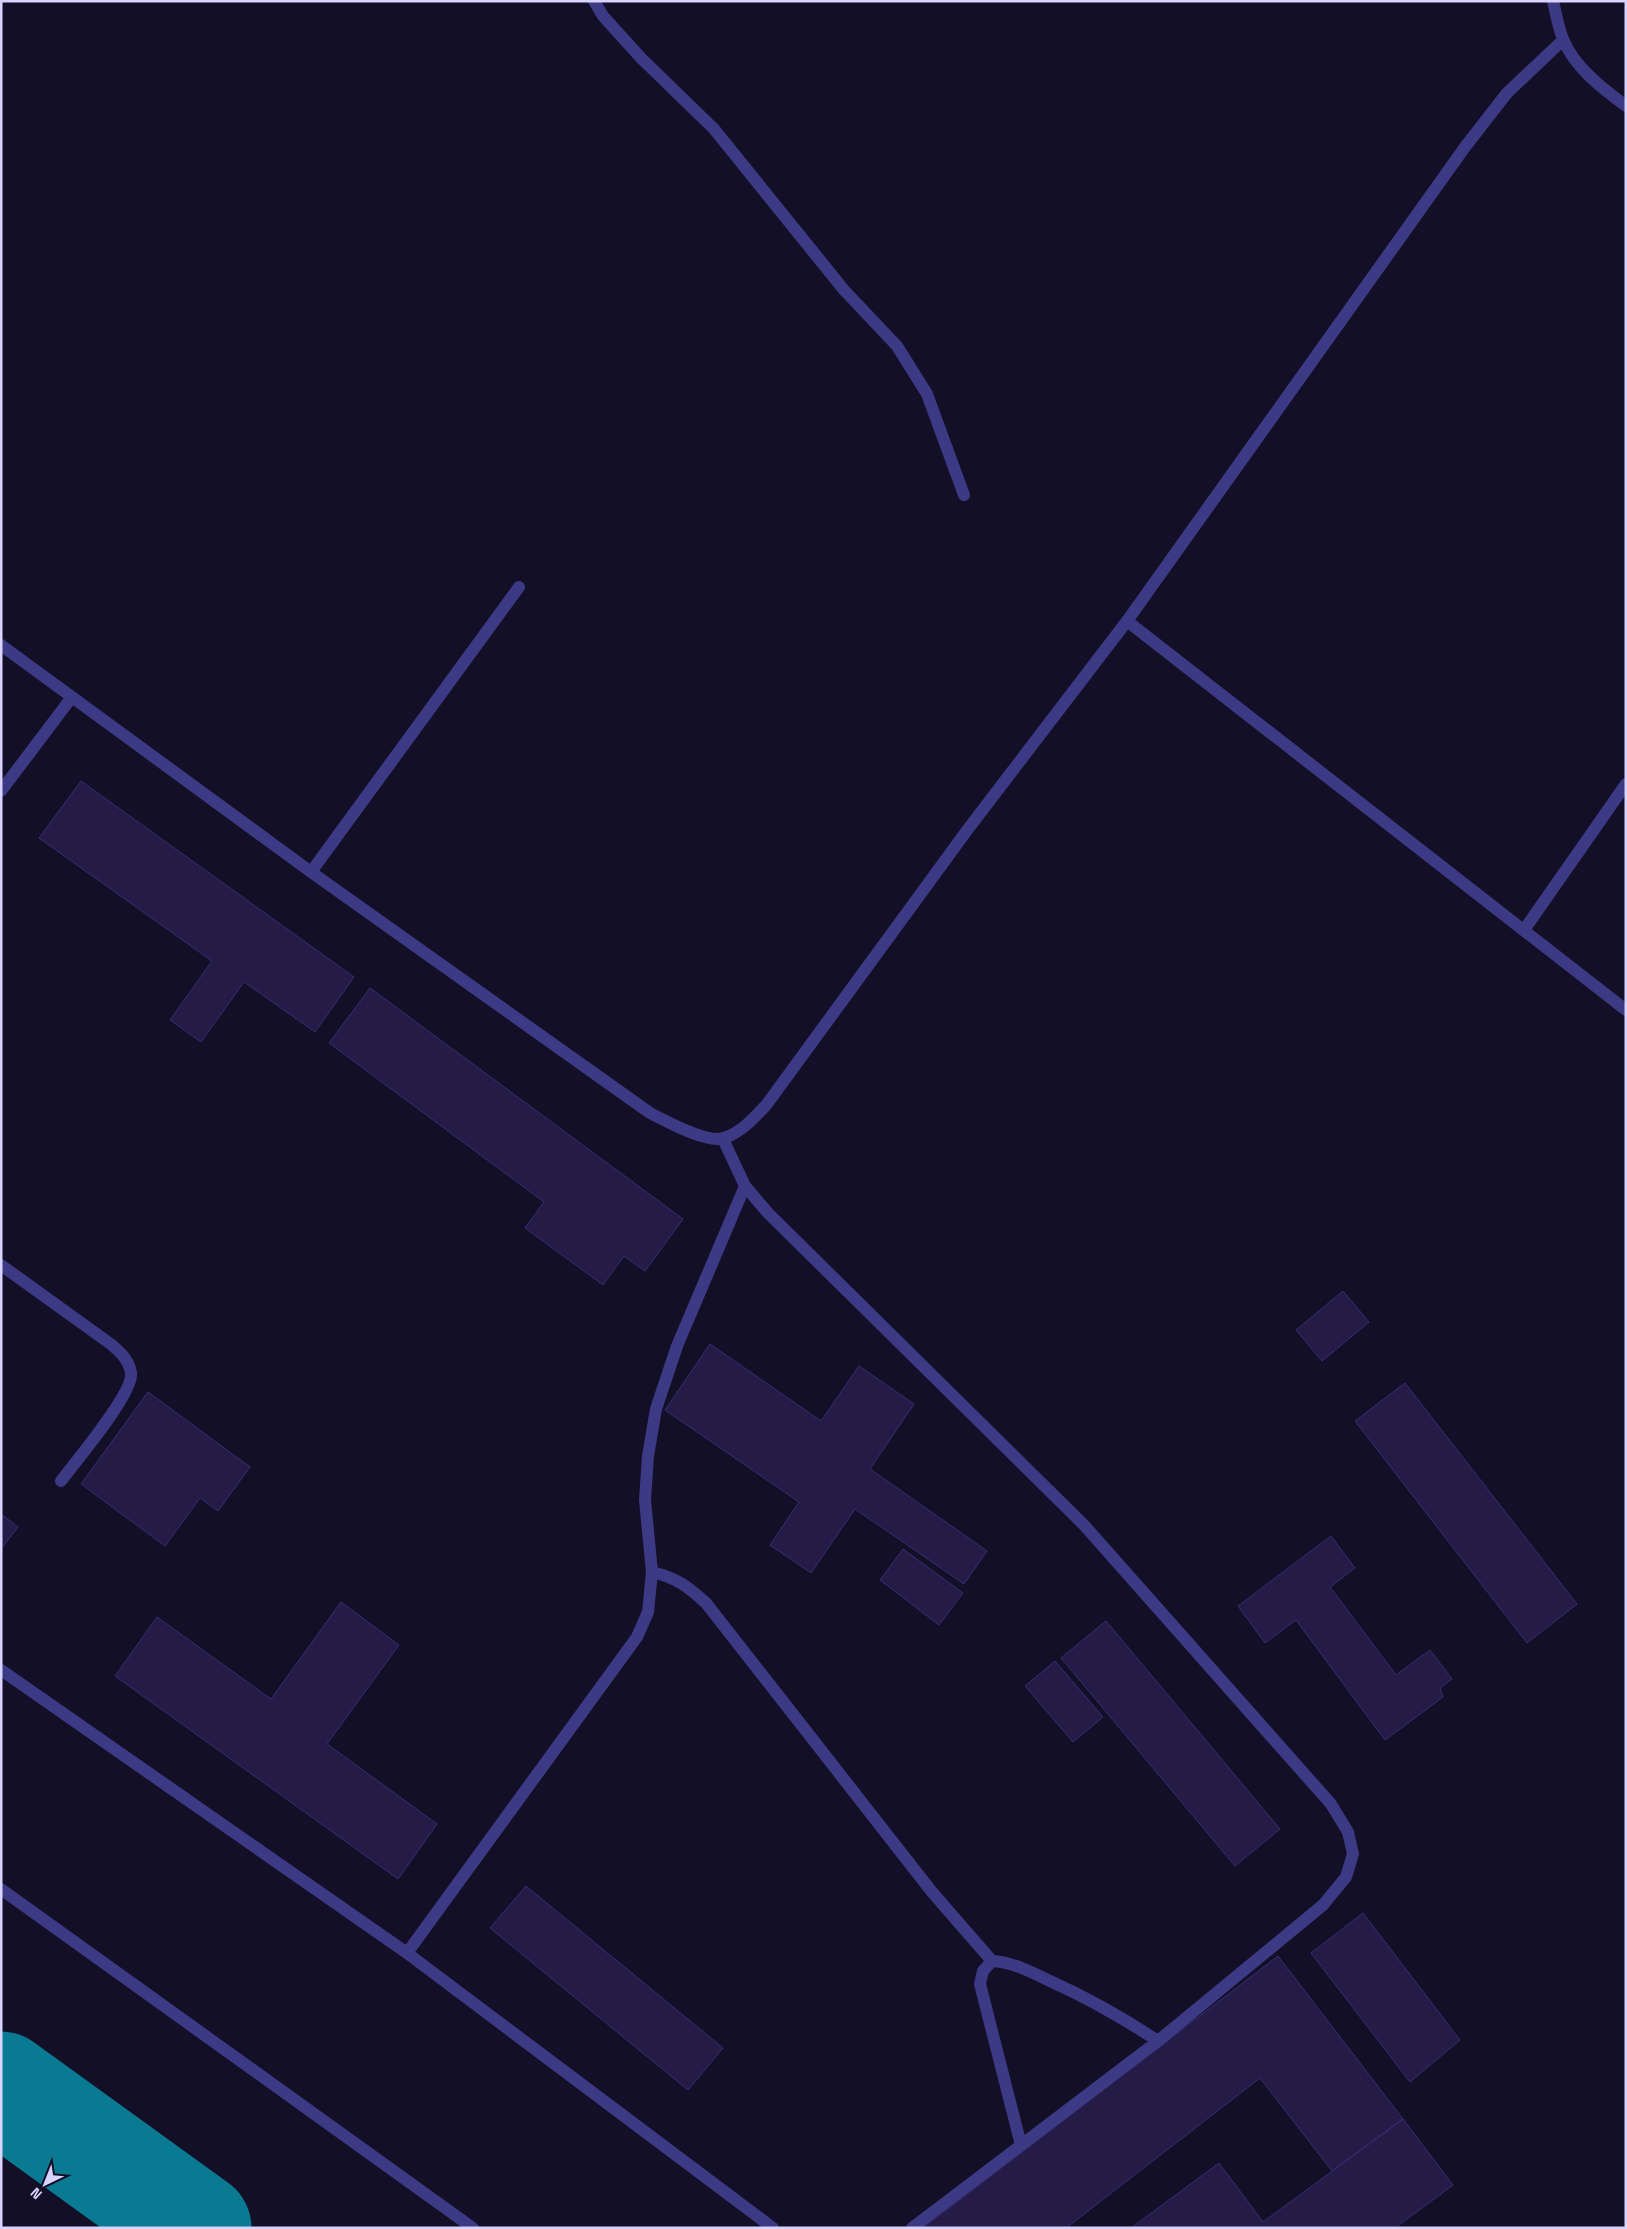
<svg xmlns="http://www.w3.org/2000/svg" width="1627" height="2229" viewBox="0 0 1627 2229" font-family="'Space Grotesk',sans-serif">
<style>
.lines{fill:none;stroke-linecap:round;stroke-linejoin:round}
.taxiway{stroke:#0a7a92;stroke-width:111}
.building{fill:#241b47;stroke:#3b2d73}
.minor{stroke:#3d3a85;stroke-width:12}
</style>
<rect width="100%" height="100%" fill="#130f26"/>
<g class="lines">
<path class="taxiway" d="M1,2087L196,2228"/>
</g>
<path class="building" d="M81,781L354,977L315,1032L244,982L201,1042L170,1020L212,961L39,838Z
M370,988L683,1219L645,1271L624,1256L603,1285L525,1228L544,1202L329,1043Z
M1343,1291L1369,1322L1322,1361L1296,1330Z
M710,1344L821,1421L859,1366L914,1404L870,1469L987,1551L964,1584L855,1509L811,1573L770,1545L799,1502L665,1410Z
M1405,1383L1577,1604L1527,1643L1355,1421Z
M148,1392L250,1467L218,1511L200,1498L165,1546L81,1484Z
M1,1514L18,1527L1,1549Z
M1331,1536L1355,1568L1330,1587L1396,1675L1430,1650L1452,1679L1440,1688L1443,1697L1385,1740L1296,1620L1265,1643L1238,1606Z
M903,1549L963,1593L939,1625L880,1580Z
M341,1602L399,1645L327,1744L437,1824L398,1879L115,1676L157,1617L271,1699Z
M1106,1621L1280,1829L1235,1866L1061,1658Z
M1055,1661L1103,1717L1073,1742L1025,1686Z
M526,1886L723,2048L688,2090L490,1928Z
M1363,1913L1460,2040L1410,2082L1311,1953Z
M1278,1956L1403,2119L1332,2171L1260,2078L1066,2228H923Z
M1403,2119L1453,2185L1395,2228H1131L1219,2163L1263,2222Z"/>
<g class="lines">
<path class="minor" d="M594,1L603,16L641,58L714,129L844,290L897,346L927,394L964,495
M1553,1C1556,13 1558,27 1563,39C1574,67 1603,89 1626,106
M1127,621L1626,1010
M1,645L311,872L650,1113C666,1121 707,1144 724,1138C742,1132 755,1117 767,1104L968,829L1127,621L1465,147L1507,93L1563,40
M1,791L72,697
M311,872L519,587
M1524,930L1626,784
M723,1139L745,1186L768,1213L1084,1525L1331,1804L1348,1832L1353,1854L1346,1877L1323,1905L1158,2041L912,2228
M1,1265L112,1345C121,1353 129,1360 131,1373C134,1393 75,1462 61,1481
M652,1572C677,1578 687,1586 706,1603L932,1892L992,1961
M1,1670L407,1953L773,2228
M1,1889L473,2228
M407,1953L637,1637L648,1612L652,1572L645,1500L648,1456L656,1409L677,1346L745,1186
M1021,2145L980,1984L983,1971L992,1961C1013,1962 1031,1972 1050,1981C1088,1998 1123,2018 1158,2041"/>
</g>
<rect width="1627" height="2229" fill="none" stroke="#d9d4ff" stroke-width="5"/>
<g transform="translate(45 2184) rotate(223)" stroke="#130f26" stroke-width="4" paint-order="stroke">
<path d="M0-4L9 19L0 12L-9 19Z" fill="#d9d4ff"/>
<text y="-8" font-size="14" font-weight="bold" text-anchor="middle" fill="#d9d4ff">N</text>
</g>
</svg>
